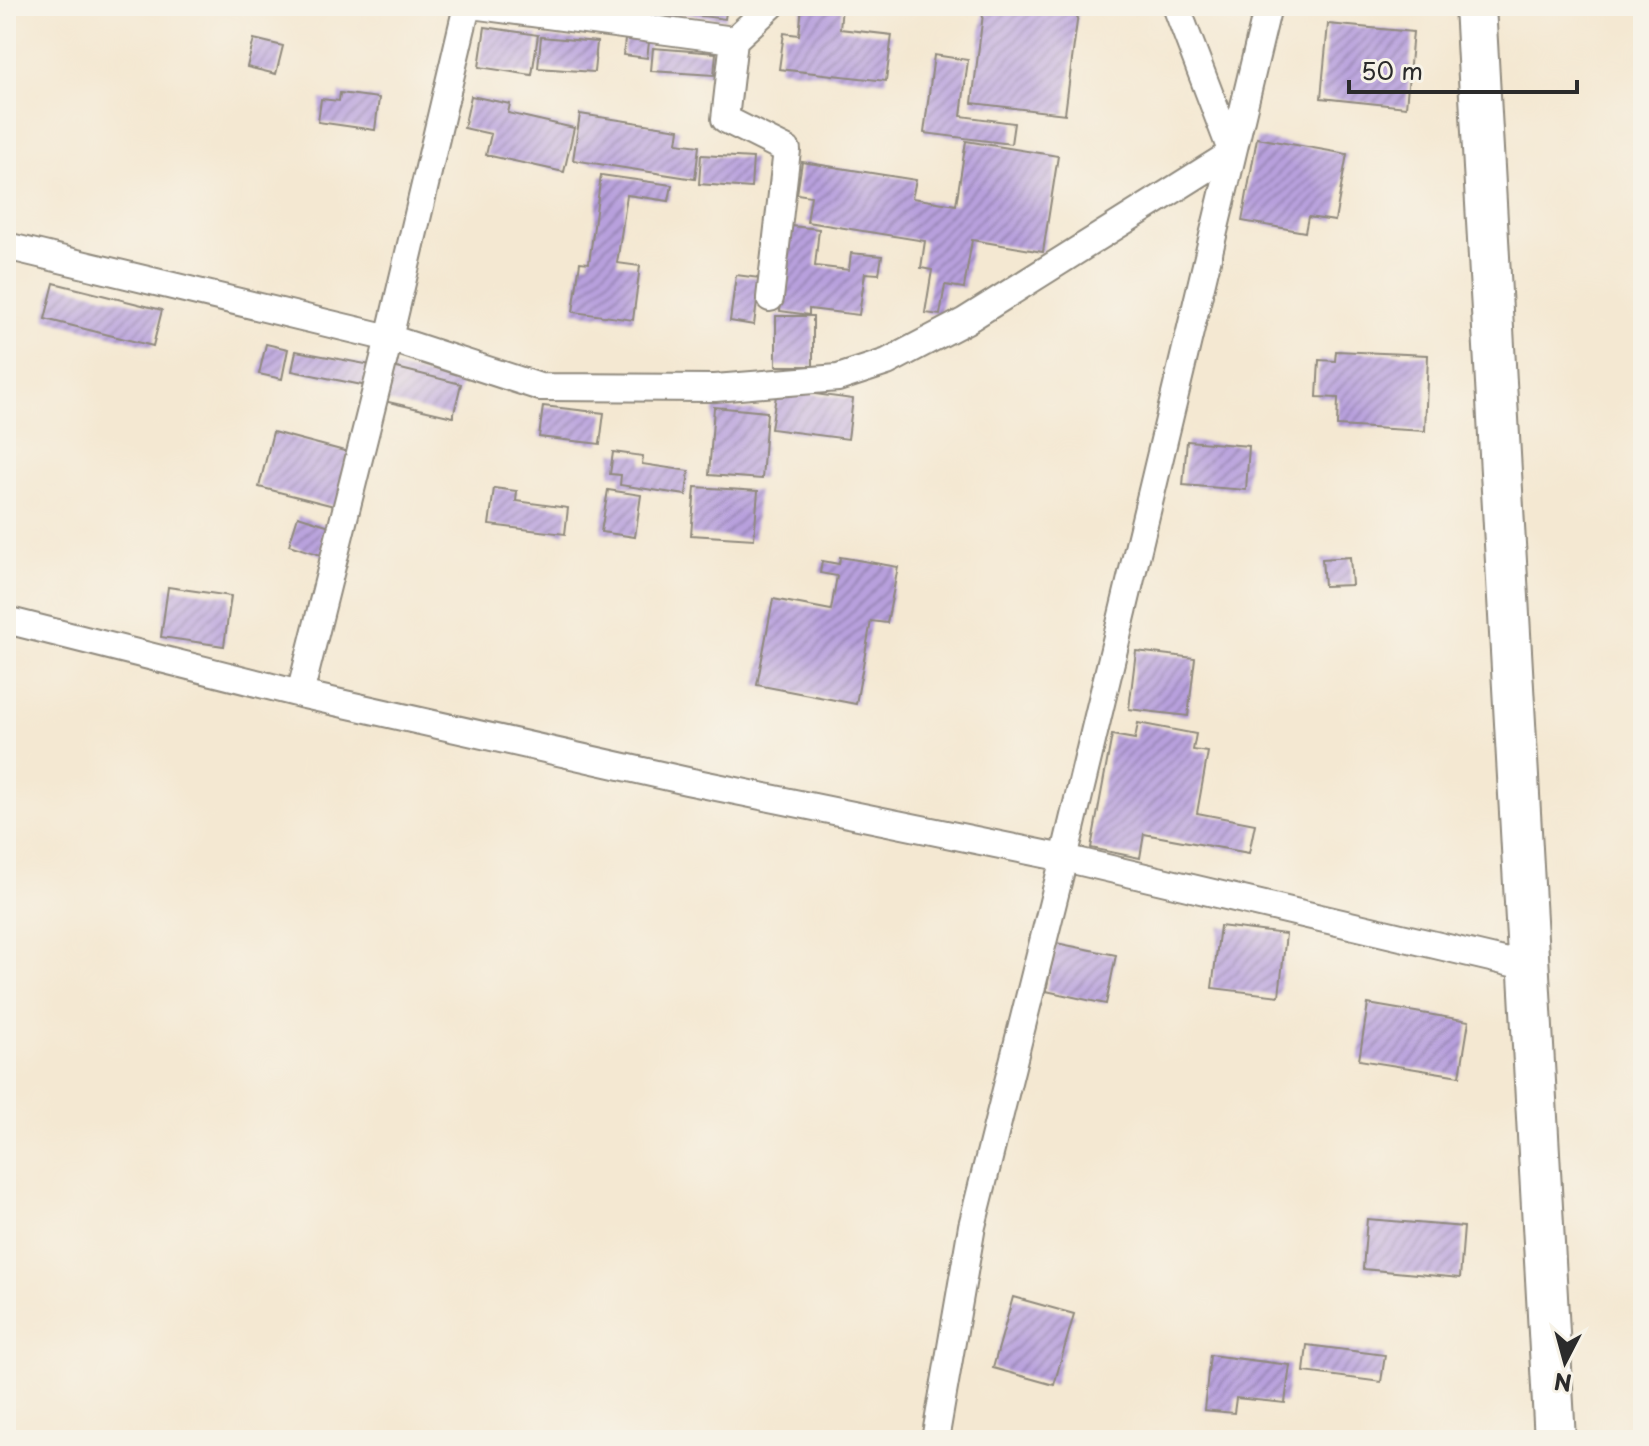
<svg xmlns="http://www.w3.org/2000/svg" width="1649" height="1446" viewBox="0 0 1649 1446" font-family="'Playpen Sans',sans-serif">
<style>
.building{fill:url(#building-hatch)}
.lines{fill:none;stroke-linecap:round;stroke-linejoin:round}
.street-casing{stroke:#908a7e;stroke-width:30}
.primary-casing{stroke:#908a7e;stroke-width:44}
.street{stroke:#fff;stroke-width:26}
.primary{stroke:#fff;stroke-width:40}
</style>
<defs>
<pattern id="building-hatch" width="6" height="6" patternUnits="userSpaceOnUse" patternTransform="scale(2)"><rect width="6" height="6" fill="#b8a0dd"/><path d="M-1 1l2-2M0 6l6-6M5 7l2-2" fill="none" stroke="#9683b3"/></pattern>
</defs>
<rect width="100%" height="100%" fill="#f7f3e8"/>
<filter id="ink" filterUnits="userSpaceOnUse"><feTurbulence type="fractalNoise" baseFrequency=".0125" numOctaves="2"/><feDisplacementMap in="SourceGraphic" scale="16" xChannelSelector="R" yChannelSelector="G"/><feConvolveMatrix kernelMatrix="1 2 1 2 8 2 1 2 1" color-interpolation-filters="sRGB"/></filter>
<filter id="wash" filterUnits="userSpaceOnUse"><feTurbulence type="fractalNoise" baseFrequency=".006" numOctaves="4" result="noise"/><feDisplacementMap in="SourceGraphic" scale="32" xChannelSelector="R" yChannelSelector="G"/><feGaussianBlur stdDeviation="1.8" result="paint"/><feColorMatrix in="noise" values="0 0 0 0 0 0 0 0 0 0 0 0 0 0 0 0 0 1.4 0 .05"/><feComposite in="paint" operator="in"/></filter>
<g filter="url(#wash)">
<rect width="100%" height="100%" fill="#f4e8d2"/>
<g id="blocks">
<path class="building" d="M629,6H727L725,19L679,13L677,24L628,17Z
M802,6H842L840,29L892,35L886,81L779,69L784,33L799,35Z
M984,6H1079L1065,114L972,103Z
M1328,24L1413,32L1406,107L1321,98Z
M485,27L538,35L532,75L479,67Z
M626,32L650,35L647,58L623,55Z
M541,37L597,42L594,72L538,68Z
M254,39L283,46L276,74L247,67Z
M653,48L716,53L714,75L651,71Z
M934,55L968,60L961,116L1014,123L1011,144L924,133Z
M340,93L379,98L375,130L318,122L321,99L339,101Z
M471,96L510,104L508,113L574,128L564,172L486,155L491,134L464,128Z
M580,114L679,129L677,143L699,146L695,179L573,160Z
M1257,138L1347,154L1335,221L1308,217L1305,232L1242,221Z
M966,141L1058,156L1043,252L972,240L964,288L945,285L940,315L925,313L932,270L921,268L925,241L807,222L811,196L797,194L802,162L916,180L912,198L956,205Z
M701,155L753,158L751,188L699,184Z
M601,175L672,185L669,201L627,195L617,263L640,266L633,320L573,312L580,262L589,263Z
M790,226L819,229L815,266L849,270L851,253L882,256L879,274L865,273L859,315L809,309V315L780,311Z
M736,275L760,278L754,325L730,321Z
M54,283L162,310L153,346L45,319Z
M776,316H813V366H776Z
M266,344L288,349L282,379L259,374Z
M296,351L371,365L367,386L292,371Z
M1336,351L1428,355L1425,431L1337,426L1338,398L1317,397L1319,360L1335,361Z
M393,367L461,384L453,417L384,401Z
M777,389L853,399L848,439L771,429Z
M543,406L604,413L600,444L539,437Z
M714,407L767,412L762,479L709,475Z
M273,432L352,453L338,507L259,487Z
M1187,441L1249,446L1246,490L1183,485Z
M613,452L643,456L642,464L689,471L686,495L620,485L621,475L610,474Z
M695,487L758,491L754,539L691,535Z
M494,488L517,491L516,501L568,508L565,534L489,525Z
M608,490L641,495L635,537L601,532Z
M298,516L333,527L324,556L289,545Z
M840,557L898,567L887,623L871,621L856,704L757,685L773,599L831,610L837,576L820,573L822,561L839,564Z
M1350,557L1352,585L1324,586L1322,559Z
M168,587L231,596L224,646L161,637Z
M1136,651L1195,658L1188,716L1129,709Z
M1138,723L1196,734L1193,750L1208,752L1197,813L1255,824L1249,853L1144,834L1140,858L1091,848L1112,735L1135,739Z
M1220,926L1286,934L1279,996L1212,988Z
M1056,943L1116,955L1106,1004L1046,991Z
M1368,1004L1469,1021L1460,1076L1359,1060Z
M1367,1219L1464,1227L1460,1278L1363,1269Z
M1013,1297L1074,1314L1054,1385L993,1368Z
M1307,1345L1385,1355L1381,1382L1304,1372Z
M1210,1355L1290,1365L1285,1403L1236,1398L1234,1413L1204,1410Z"/>
</g>
</g>
<g filter="url(#ink)">
<use href="#blocks" fill-opacity="0" stroke="#908a7e" stroke-width="2"/>
<g class="lines">
<defs>
<path id="street" d="M479,6L734,40L771,6
M734,40L725,119L787,150L770,298
M6,246L389,338L540,387L715,388L838,378L887,362L965,321L1232,153L1176,6
M6,620L300,694L687,781L1064,858L1529,967
M300,694L389,338L467,6
M935,1440L972,1226L1064,858L1268,6"/>
<path id="primary" d="M1475,6L1555,1440"/>
</defs>
<use href="#street" class="street-casing"/>
<use href="#primary" class="primary-casing"/>
<use href="#street" class="street"/>
<use href="#primary" class="primary"/>
</g>
</g>
<rect width="1649" height="1446" fill="none" stroke="#f7f3e8" stroke-width="32"/>
<g transform="translate(1565 1362) rotate(186)" stroke="#f7f3e8" stroke-width="6" paint-order="stroke">
<path d="M0-6L14 30L0 20L-14 30Z" fill="#2b2b2b"/>
<text y="-12" font-size="22" font-weight="bold" text-anchor="middle" fill="#2b2b2b">N</text>
</g>
<path d="M1349 80v12h228v-12" fill="none" stroke="#2b2b2b" stroke-width="4"/>
<text x="1361" y="80" font-size="24" fill="#2b2b2b" stroke="#f7f3e8" stroke-width="6" paint-order="stroke">50 m</text>
</svg>
